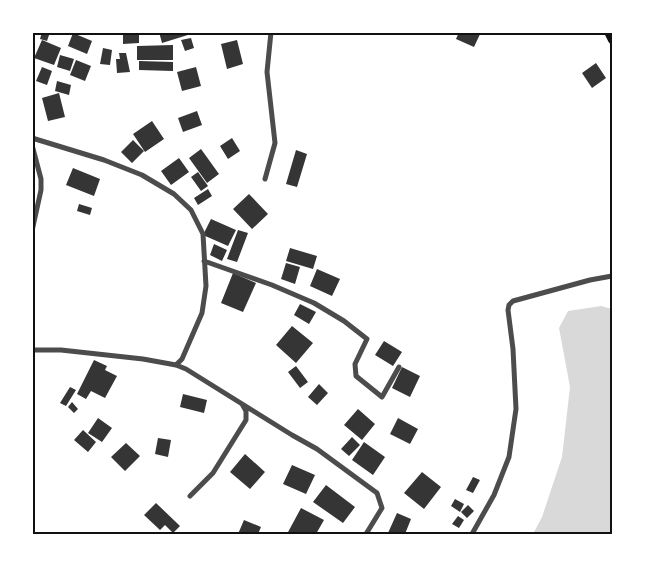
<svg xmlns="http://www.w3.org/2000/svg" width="645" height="567" viewBox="0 0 645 567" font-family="Raleway,sans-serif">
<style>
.water{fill:#d9d9d9}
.building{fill:#353535}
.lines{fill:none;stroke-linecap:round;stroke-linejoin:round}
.minor{stroke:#4c4c4c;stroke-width:5}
.primary{stroke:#111;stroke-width:8}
.neatline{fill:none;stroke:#111;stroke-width:2}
</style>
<rect width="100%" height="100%" fill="#fff"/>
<path class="water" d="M601,306L612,309V534H533L542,517L562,457L570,387L559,328L568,311Z"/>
<path class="building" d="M42,32H50L47,41L40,39Z
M123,32H139V43L123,44Z
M159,32H190L191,34L162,43Z
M459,32H481L474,47L456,39Z
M73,33L92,41L87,54L68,46Z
M191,38L194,48L185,51L181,40Z
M42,40L61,48L54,65L34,58Z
M237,40L243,64L227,69L221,44Z
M173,45V60H137V46Z
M103,48L112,50L110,65L100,64Z
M119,53H126L130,72L117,73L116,59H120Z
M60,55L74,59L70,71L57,67Z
M76,60L91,66L85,81L70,75Z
M139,61L173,62V71L139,70Z
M596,63L606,78L592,88L582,73Z
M42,67L52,71L47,85L36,81Z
M196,67L201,86L182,91L177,72Z
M57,81L71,85L69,95L55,91Z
M59,93L65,117L48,121L42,98Z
M197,111L202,125L183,132L178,118Z
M152,121L164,139L145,152L133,134Z
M232,138L240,151L228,159L220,146Z
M133,140L144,151L132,163L121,152Z
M201,149L219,174L207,183L189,158Z
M296,150L307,154L297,187L286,184Z
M179,158L189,172L171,185L161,171Z
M73,168L100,179L94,196L66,185Z
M198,172L208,186L201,191L191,177Z
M208,189L212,196L198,205L194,198Z
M249,194L268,214L252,229L233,209Z
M79,204L92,208L90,215L77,211Z
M211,219L236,230L228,246L203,235Z
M238,230L248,233L237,262L227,259Z
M214,244L227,250L222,261L210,255Z
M290,248L317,256L313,269L286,261Z
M286,263L300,267L295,284L281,279Z
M317,269L340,279L332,296L310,286Z
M233,273L256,283L243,312L221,303Z
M300,304L316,312L309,324L294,315Z
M292,326L313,343L296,363L276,345Z
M384,341L402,352L393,366L375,355Z
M94,360L107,366L105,370L117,376L105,398L91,391L86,399L77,394Z
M296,366L308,382L300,388L288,372Z
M402,367L420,376L410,397L392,388Z
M319,384L328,393L317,405L308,397Z
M70,387L76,390L66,406L60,403Z
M183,394L207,400L204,413L180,407Z
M72,402L78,409L74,413L68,407Z
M358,409L375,424L362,440L344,425Z
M98,418L112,428L102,442L88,433Z
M398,418L418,429L410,444L390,434Z
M83,430L96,442L88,452L74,440Z
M352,437L360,445L349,456L341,449Z
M158,438L171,440L168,457L155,454Z
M364,442L385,457L373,475L352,460Z
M126,443L140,456L125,471L111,457Z
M245,454L265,472L250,489L230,472Z
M292,465L315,475L306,494L283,484Z
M422,472L441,487L424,509L404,493Z
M473,477L480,480L473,493L466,490Z
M326,485L355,507L343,523L313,502Z
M455,499L464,504L460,512L451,506Z
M156,503L180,526L173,533L165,525L160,530L144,515Z
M468,505L474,511L467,518L461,512Z
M301,508L324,520L316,534H287Z
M397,513L411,519L405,534L388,533Z
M458,516L464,520L459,528L452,524Z
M244,520L261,527L258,534H238Z"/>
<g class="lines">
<path class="minor" d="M32,138L104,160L142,175L174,194L191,210L203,234L206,286L202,313L182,359L176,365
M32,145L41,179V190L32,231
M265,179L275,143L267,72L271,32
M204,261L272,285L314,303L344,321L367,339L355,364L356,376L382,397L399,367
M32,350H61L143,359L176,365L186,369L292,435L317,449L377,493L382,508L366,534
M190,496L213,473L246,420V411L242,404
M472,534L494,495L509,457L516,409L513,349L508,310L509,305L513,301L590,280L612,276"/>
<path class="primary" d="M608,32L612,40"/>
</g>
<rect width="645" height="567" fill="none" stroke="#ffffff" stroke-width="68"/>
<rect x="34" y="34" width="577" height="499" class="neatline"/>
</svg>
